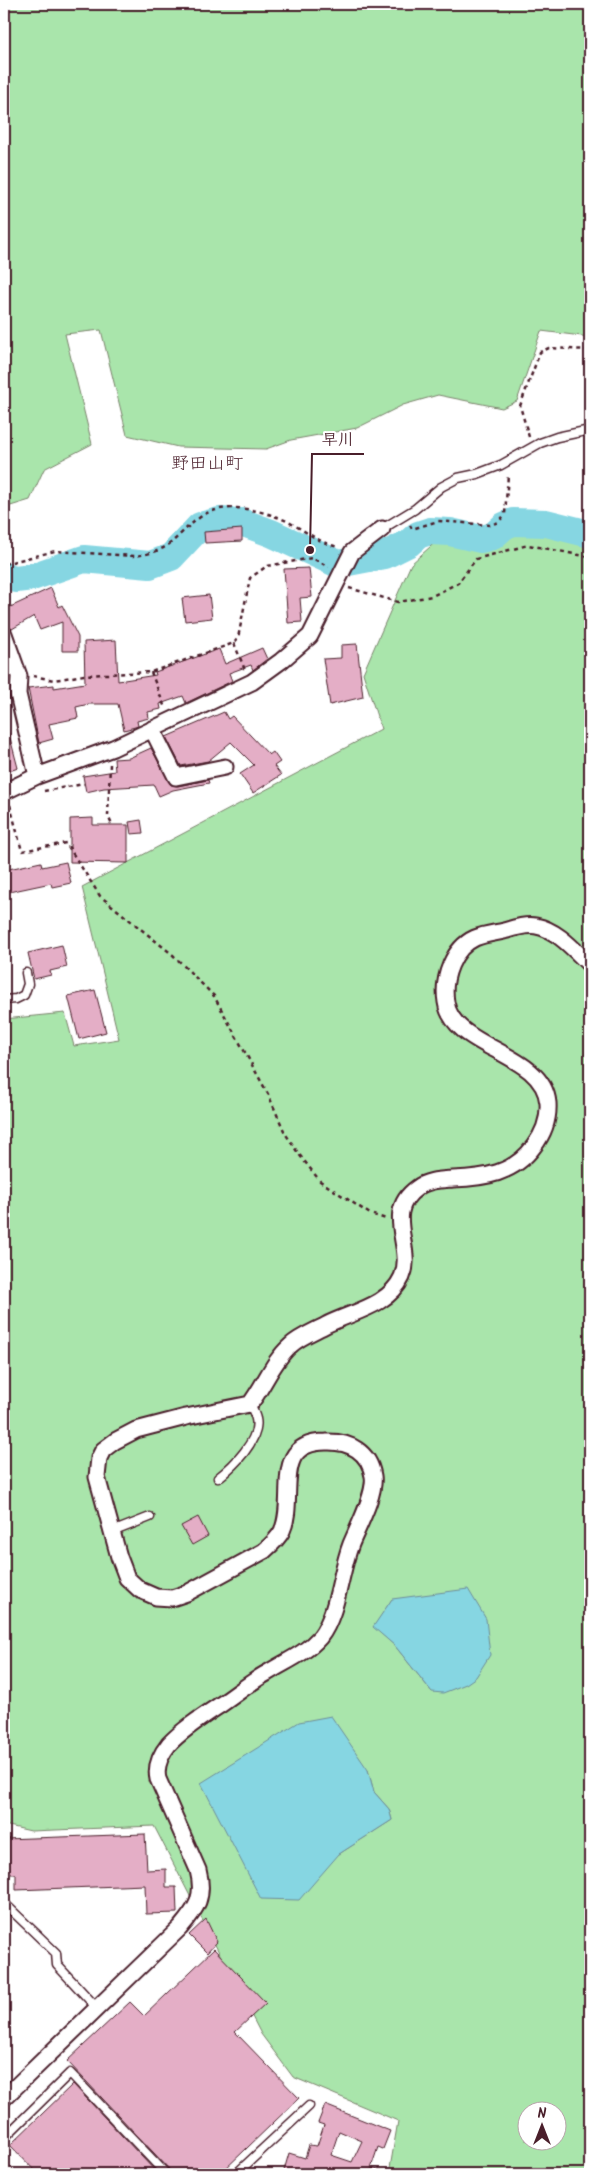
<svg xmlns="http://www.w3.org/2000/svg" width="594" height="2178" viewBox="0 0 594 2178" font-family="Kalam,'Klee One',sans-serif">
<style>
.green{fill:#a9e5ab;stroke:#7a826b;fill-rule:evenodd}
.water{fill:#86d6e2;stroke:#6e8d99}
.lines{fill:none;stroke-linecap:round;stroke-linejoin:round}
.river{stroke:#86d6e2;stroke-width:28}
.building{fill:#e4aec6;stroke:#4a1f2b;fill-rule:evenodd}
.service-casing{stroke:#4a1f2b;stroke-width:11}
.minor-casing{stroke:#4a1f2b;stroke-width:19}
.path{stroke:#4a1f2b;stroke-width:2.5;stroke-dasharray:4 4;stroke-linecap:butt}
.service{stroke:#fff;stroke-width:8}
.minor{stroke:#fff;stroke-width:15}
.labels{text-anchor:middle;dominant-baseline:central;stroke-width:4;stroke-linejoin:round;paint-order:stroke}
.quarter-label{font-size:18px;fill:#4a1f2b;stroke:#fff}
.leader{fill:none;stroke:#4a1f2b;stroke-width:2}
.callout-dot{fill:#4a1f2b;stroke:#fff;stroke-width:2}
.callout-label{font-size:16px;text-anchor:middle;font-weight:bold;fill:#4a1f2b;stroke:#fff;stroke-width:4;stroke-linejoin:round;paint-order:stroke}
</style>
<rect width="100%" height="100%" fill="#fff"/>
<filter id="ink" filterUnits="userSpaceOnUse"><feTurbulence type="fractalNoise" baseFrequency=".02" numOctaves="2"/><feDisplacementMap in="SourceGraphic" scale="10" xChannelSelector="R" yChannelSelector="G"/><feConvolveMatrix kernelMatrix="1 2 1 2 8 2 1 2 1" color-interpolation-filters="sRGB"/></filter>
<g filter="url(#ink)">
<path class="green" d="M4,4H590V337L541,331L517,401L502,408L438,395L403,405L357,428L291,440L266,449L178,447L127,435L101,330L65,334L92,444L44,469L30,500L4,508Z
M507,518L590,532V2174H389L398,2121L293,2077L261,2034L154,1826L31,1831L4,1825V1019L65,1013L74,1046L119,1039L82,887L381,729L363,673L411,564L440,538ZM392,1599L432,1692L395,1646L374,1627ZM368,1770L374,1792L389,1809L392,1820L339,1854ZM526,2110H556V2140H526Z"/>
<path class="water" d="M468,1589L486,1619L490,1655L476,1677L466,1684L443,1693L432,1692L395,1646L373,1627L392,1599Z
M331,1716L368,1770L374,1792L389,1809L392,1820L339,1854L299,1900L261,1899L201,1783L299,1722Z"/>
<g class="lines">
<path class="river" d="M4,576L16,579L32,577L84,559L150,565L171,557L200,526L219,521L241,522L271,533L338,564L385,555L409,543L418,535L430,531L450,532L481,539L493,536L504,526L513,522L546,523L590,534"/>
</g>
<path class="building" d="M242,529V541L205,543L204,532Z
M309,568L312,597L300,598L302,622L288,623L284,569Z
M51,588L59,607L62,605L78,637V651H62V622L40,630L34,616L12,629L4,625V610Z
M209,595L212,618L185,621L182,598Z
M116,640L118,681L156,675L155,672L219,649L225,664L262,648L267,659L253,670L251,665L229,673L232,681L186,703L183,696L160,704L161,709L148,712L149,718L137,721L138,726L135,727L124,730L118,704H89L76,707L78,718L49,724L53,739L39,743L28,688L54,685V688L85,683L84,642Z
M357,644L363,697L330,705L323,659L341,658V645Z
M224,712L228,719L232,716L269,755L273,752L280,762L274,766L281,775L253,793L240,774L254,765L231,742L208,761L181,766L166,737Z
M8,730L18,768L4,773V731Z
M151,748L171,785L178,786L208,780L209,783L173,790L159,796L154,785L104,788L86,792L83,776L115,771L114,759L129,758Z
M93,818V825H128V863L70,862V819Z
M141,820L143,833L131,834L129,822Z
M41,862L42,867L66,862L71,883L52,887L51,883L4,893V870Z
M62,945L67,967L50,971L51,975L34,979L28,953Z
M95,990L106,1032L79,1039L68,996Z
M198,1517L208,1536L192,1545L181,1526Z
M145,1834L147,1870L166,1869V1887H176L177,1913L146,1914L145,1885L16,1890V1874H4V1839Z
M206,1919L217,1942L207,1953L189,1935Z
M214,1949L266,2003L235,2032L299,2098L220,2174H171L170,2170L67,2061L130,2002L144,2016Z
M73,2084L158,2174H38L10,2145Z
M325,2105L390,2131L383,2149L378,2147L371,2168L383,2171L382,2174H283L289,2153L305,2158L309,2145L317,2146L324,2125L318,2123ZM339,2131L362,2141L352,2162L331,2155Z"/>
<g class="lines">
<defs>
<path id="service" d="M382,529L415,509L441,487L458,478L477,474L501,465L540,443L557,437L590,430
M4,1000L16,999L24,995L28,984L26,973
M218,1478C232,1467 261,1440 256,1419C255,1414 252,1409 250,1404
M112,1532L150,1517
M4,1903L56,1953L57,1965L97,2008
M4,2138L70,2073L166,2174
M236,2174L309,2106"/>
<path id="minor" d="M4,634L19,676L18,694L37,776
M152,729L176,777L225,767
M4,792L37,776L113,748L252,682L281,661L310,636L352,552L382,529
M4,2098L180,1928C197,1908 205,1897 198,1870L158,1779C155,1766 161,1754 169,1744C184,1728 205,1715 223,1703C238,1693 252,1681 267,1673C286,1661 305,1654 320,1637C338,1614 340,1572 351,1544C358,1527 376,1493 373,1476C369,1452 350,1441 326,1442C270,1442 297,1499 282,1531C278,1539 271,1545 264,1551L187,1593L172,1598L156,1597L140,1590L127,1578L119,1557L97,1477L99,1458L103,1450L115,1441L136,1430L186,1417L250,1404C264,1386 273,1361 290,1346C299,1337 315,1331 326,1325C351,1312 389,1306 402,1277C415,1247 382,1213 417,1188C427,1180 441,1180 453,1179C484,1178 514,1174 534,1146C544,1133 549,1119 548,1103C543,1051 453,1050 446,1002C442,978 453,948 475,938C484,934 495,933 504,931C514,928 526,924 536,926C558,930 575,951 590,965"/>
</defs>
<use href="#service" class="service-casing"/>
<use href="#minor" class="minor-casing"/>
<path class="path" d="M529,437L520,406L540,352L549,348L590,350
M410,525L412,529L438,521L490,525L499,522L505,514L508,475
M4,564L55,551L135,556C173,551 172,538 199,518C221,501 256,509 280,518C300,526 316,542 338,547
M349,588L398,602L432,596L458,583L476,559L528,545L590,557
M234,643L245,670
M151,672L165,708
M33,676L54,680L84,675L151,672L234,643L238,638L250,578L267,566L312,558L329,567
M110,764L108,816L112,825
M44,791L84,784
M10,805L22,851L66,843L100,896L173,955L214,996L268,1094L285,1133L298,1153L320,1181L370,1214L386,1219"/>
<use href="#service" class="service"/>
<use href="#minor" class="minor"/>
</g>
</g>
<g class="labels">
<g class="quarter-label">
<text x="207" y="464">野田山町</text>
</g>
</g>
<path class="leader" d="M310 550L312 454H364"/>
<circle class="callout-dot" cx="310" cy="550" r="5"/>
<g class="callout-label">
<text x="338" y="445">早川</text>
</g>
<rect width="594" height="2178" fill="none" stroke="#fff" stroke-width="20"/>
<rect x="10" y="10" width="574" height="2158" fill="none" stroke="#4a1f2b" stroke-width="2" filter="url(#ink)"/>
<g transform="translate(542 2126)"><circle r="24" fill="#ffffff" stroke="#b7a5aa"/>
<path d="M0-4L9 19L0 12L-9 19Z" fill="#4a1f2b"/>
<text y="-8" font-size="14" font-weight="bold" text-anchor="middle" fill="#4a1f2b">N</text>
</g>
</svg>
